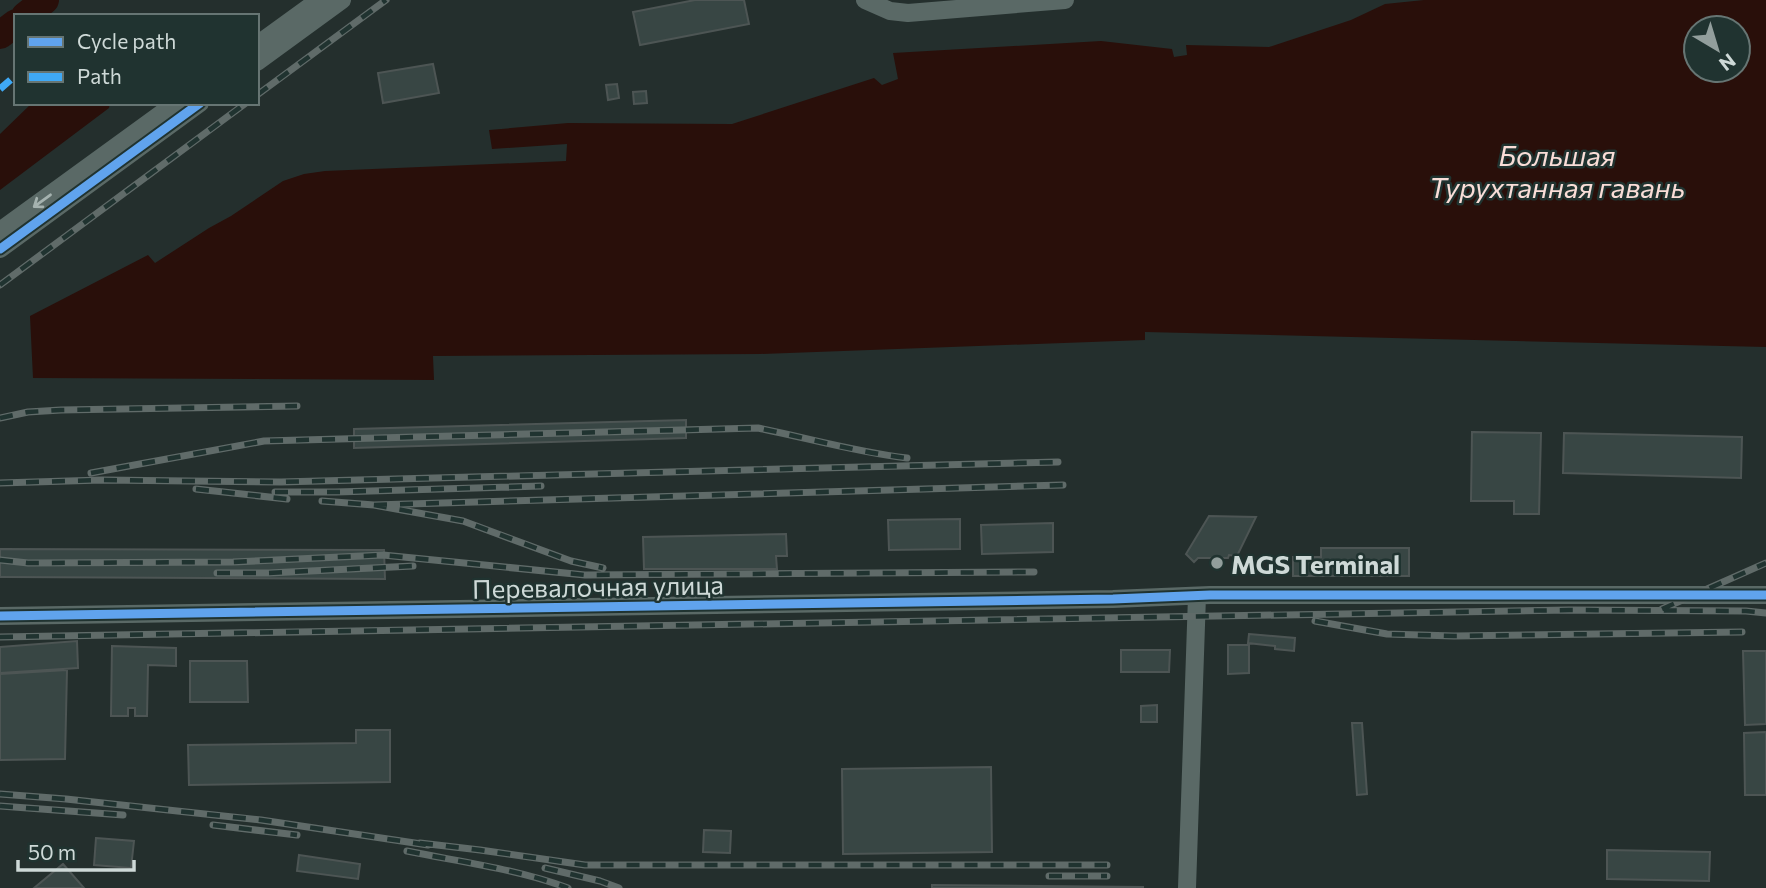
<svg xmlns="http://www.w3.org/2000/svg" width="1766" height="888" viewBox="0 0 1766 888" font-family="Commissioner,sans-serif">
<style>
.water{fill:#290f0a;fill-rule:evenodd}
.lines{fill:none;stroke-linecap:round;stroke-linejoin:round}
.river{stroke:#290f0a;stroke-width:28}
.building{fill:#384644;stroke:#4d5554;stroke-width:2}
.street{stroke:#5a6966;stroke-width:18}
.rail-casing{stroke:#606b69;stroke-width:7}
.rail{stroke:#203330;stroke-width:4.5;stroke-dasharray:13;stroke-linecap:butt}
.quiet{stroke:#3fa9f5;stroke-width:7;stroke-dasharray:14 7;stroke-linecap:butt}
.cycleway-casing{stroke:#203330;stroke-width:13}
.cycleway{stroke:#60a3ed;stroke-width:9}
.oneway{stroke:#a5b2af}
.poi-dot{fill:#929e9c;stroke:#203330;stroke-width:2.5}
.labels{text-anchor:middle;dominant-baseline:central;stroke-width:5;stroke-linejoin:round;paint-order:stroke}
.poi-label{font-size:26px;font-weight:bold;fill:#ced9d7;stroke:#203330;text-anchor:start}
.street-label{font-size:26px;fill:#ced9d7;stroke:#203330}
.water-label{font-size:28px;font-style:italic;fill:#f9ddd7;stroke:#203330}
</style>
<rect width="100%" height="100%" fill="#242f2d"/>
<path class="water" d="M1424,0H1766V347L1145,332V340L760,354L433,356L434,380L33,378L30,316L148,255L155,263L209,228L231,216L283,181L304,174L325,171L566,161L567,144L492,149L489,130L568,123L732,124L874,78L882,85L898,79L893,53L1101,41L1172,49L1174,57L1187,55L1186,45L1269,47L1351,20L1385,4ZM1738,28V70H1696V28Z
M32,103H110L109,108L0,190V134Z"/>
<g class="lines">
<path class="river" d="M25,16L45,0
M0,35L16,23"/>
</g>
<path class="building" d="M695,0H744L749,24L640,45L633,12Z
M433,64L439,93L383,103L378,73Z
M617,84L619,98L608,100L606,85Z
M646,91L647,103L634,104L633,92Z
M686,420V438L354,448V429Z
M1472,432L1541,433L1539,514H1514V501H1471Z
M1564,433L1742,437L1741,478L1563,473Z
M1209,516L1256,517L1237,556L1229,555L1228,558H1198L1194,562L1186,554Z
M960,519V549L889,550L888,520Z
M1053,523V552L982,554L981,525Z
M786,534L787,556H776L777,569H644L643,537Z
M1321,548H1409V576H1293V557H1321Z
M0,549L384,550L385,579L5,577H0Z
M1249,634L1295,638L1294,651L1275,649V646L1248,643Z
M77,641L78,668L0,673V647Z
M1228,645H1249V673L1228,674Z
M112,646L176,648V666L148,665L147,716H135V708H128V716H111Z
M1121,650H1170L1169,672H1121Z
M1743,651H1766V724L1745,725Z
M190,661H247L248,702H190Z
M67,670L65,759L0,760V674Z
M1157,705V722H1141V706Z
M1352,723H1362L1367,794L1357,795Z
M356,730H390V782L189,785L188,745L356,743Z
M1766,732V795H1745L1744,733Z
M991,767L992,852L843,854L842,769Z
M704,830L731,831L730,853L703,852Z
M96,838L134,841L131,868L94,865Z
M1607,850L1710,852L1709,881L1607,879Z
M299,855L360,864L358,879L297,871Z
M63,864L84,888H34Z
M932,885L1143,887V888H932Z"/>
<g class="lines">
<path class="street" d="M865,0L890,11L908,13L1065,0
M257,45L319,0
M257,62L342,0
M0,231L176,103
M0,249L200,103
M0,616L1113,599L1210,595H1766
M1187,888L1197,596"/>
<defs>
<path id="rail" d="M257,95L386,0
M0,285L246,103
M0,418L28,412L61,410L297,406
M91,473L264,441L758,428C808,438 856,452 907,458
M0,483L102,480L281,482L1058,462
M196,489L287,499
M275,492H336L541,486
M322,501L374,505L463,521L571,561L603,568
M374,505L1063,485
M0,560L28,563L233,562L383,555L585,575L1034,572
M217,573H269L413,566
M1662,609L1766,563
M1315,621L1387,634L1454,636L1742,632
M0,637L1569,610L1746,611L1766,613
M0,794L66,799L261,820L428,845
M0,806L123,815
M213,825L297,835
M420,843L480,850L585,865H1107
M407,851C461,862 517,869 568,888
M545,868L600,881L619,888
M1049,876H1107"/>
</defs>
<use href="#rail" class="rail-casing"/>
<use href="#rail" class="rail"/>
<path class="quiet" d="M0,89L16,75"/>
<defs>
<path id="cycleway" d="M0,249L200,103
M0,616L1113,599L1210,595H1766"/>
</defs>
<use href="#cycleway" class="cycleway-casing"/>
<use href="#cycleway" class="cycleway"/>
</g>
<defs><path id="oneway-shaft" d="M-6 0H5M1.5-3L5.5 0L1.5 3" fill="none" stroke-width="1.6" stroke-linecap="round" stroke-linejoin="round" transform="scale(1.75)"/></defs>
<use class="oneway" href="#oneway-shaft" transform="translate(42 201) rotate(144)"/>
<circle class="poi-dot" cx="1217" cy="563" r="7"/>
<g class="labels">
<g class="poi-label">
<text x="1231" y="563">MGS Terminal</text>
</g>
<g class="street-label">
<text transform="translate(598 586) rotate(-1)">Перевалочная улица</text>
</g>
<g class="water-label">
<text x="1557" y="155">Большая<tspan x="1557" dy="32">Турухтанная гавань</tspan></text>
</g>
</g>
<rect x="14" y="14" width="245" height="91" fill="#203330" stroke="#667573" stroke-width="2"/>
<rect x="28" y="37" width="35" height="10" fill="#60a3ed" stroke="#667573" stroke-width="2"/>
<text x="77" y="49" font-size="21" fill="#ced9d7">Cycle path</text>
<rect x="28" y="72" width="35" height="10" fill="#3fa9f5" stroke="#667573" stroke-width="2"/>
<text x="77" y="84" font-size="21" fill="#ced9d7">Path</text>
<g transform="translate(1717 49) rotate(142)"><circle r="33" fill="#203330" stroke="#667573" stroke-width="2"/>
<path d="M0-5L12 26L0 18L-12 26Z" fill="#929e9c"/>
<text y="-10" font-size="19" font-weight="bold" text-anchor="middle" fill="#ced9d7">N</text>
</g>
<path d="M18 860v10h116v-10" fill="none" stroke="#ced9d7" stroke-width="3.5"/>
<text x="28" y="860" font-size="21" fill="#ced9d7" stroke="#203330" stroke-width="5" paint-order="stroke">50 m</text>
</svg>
